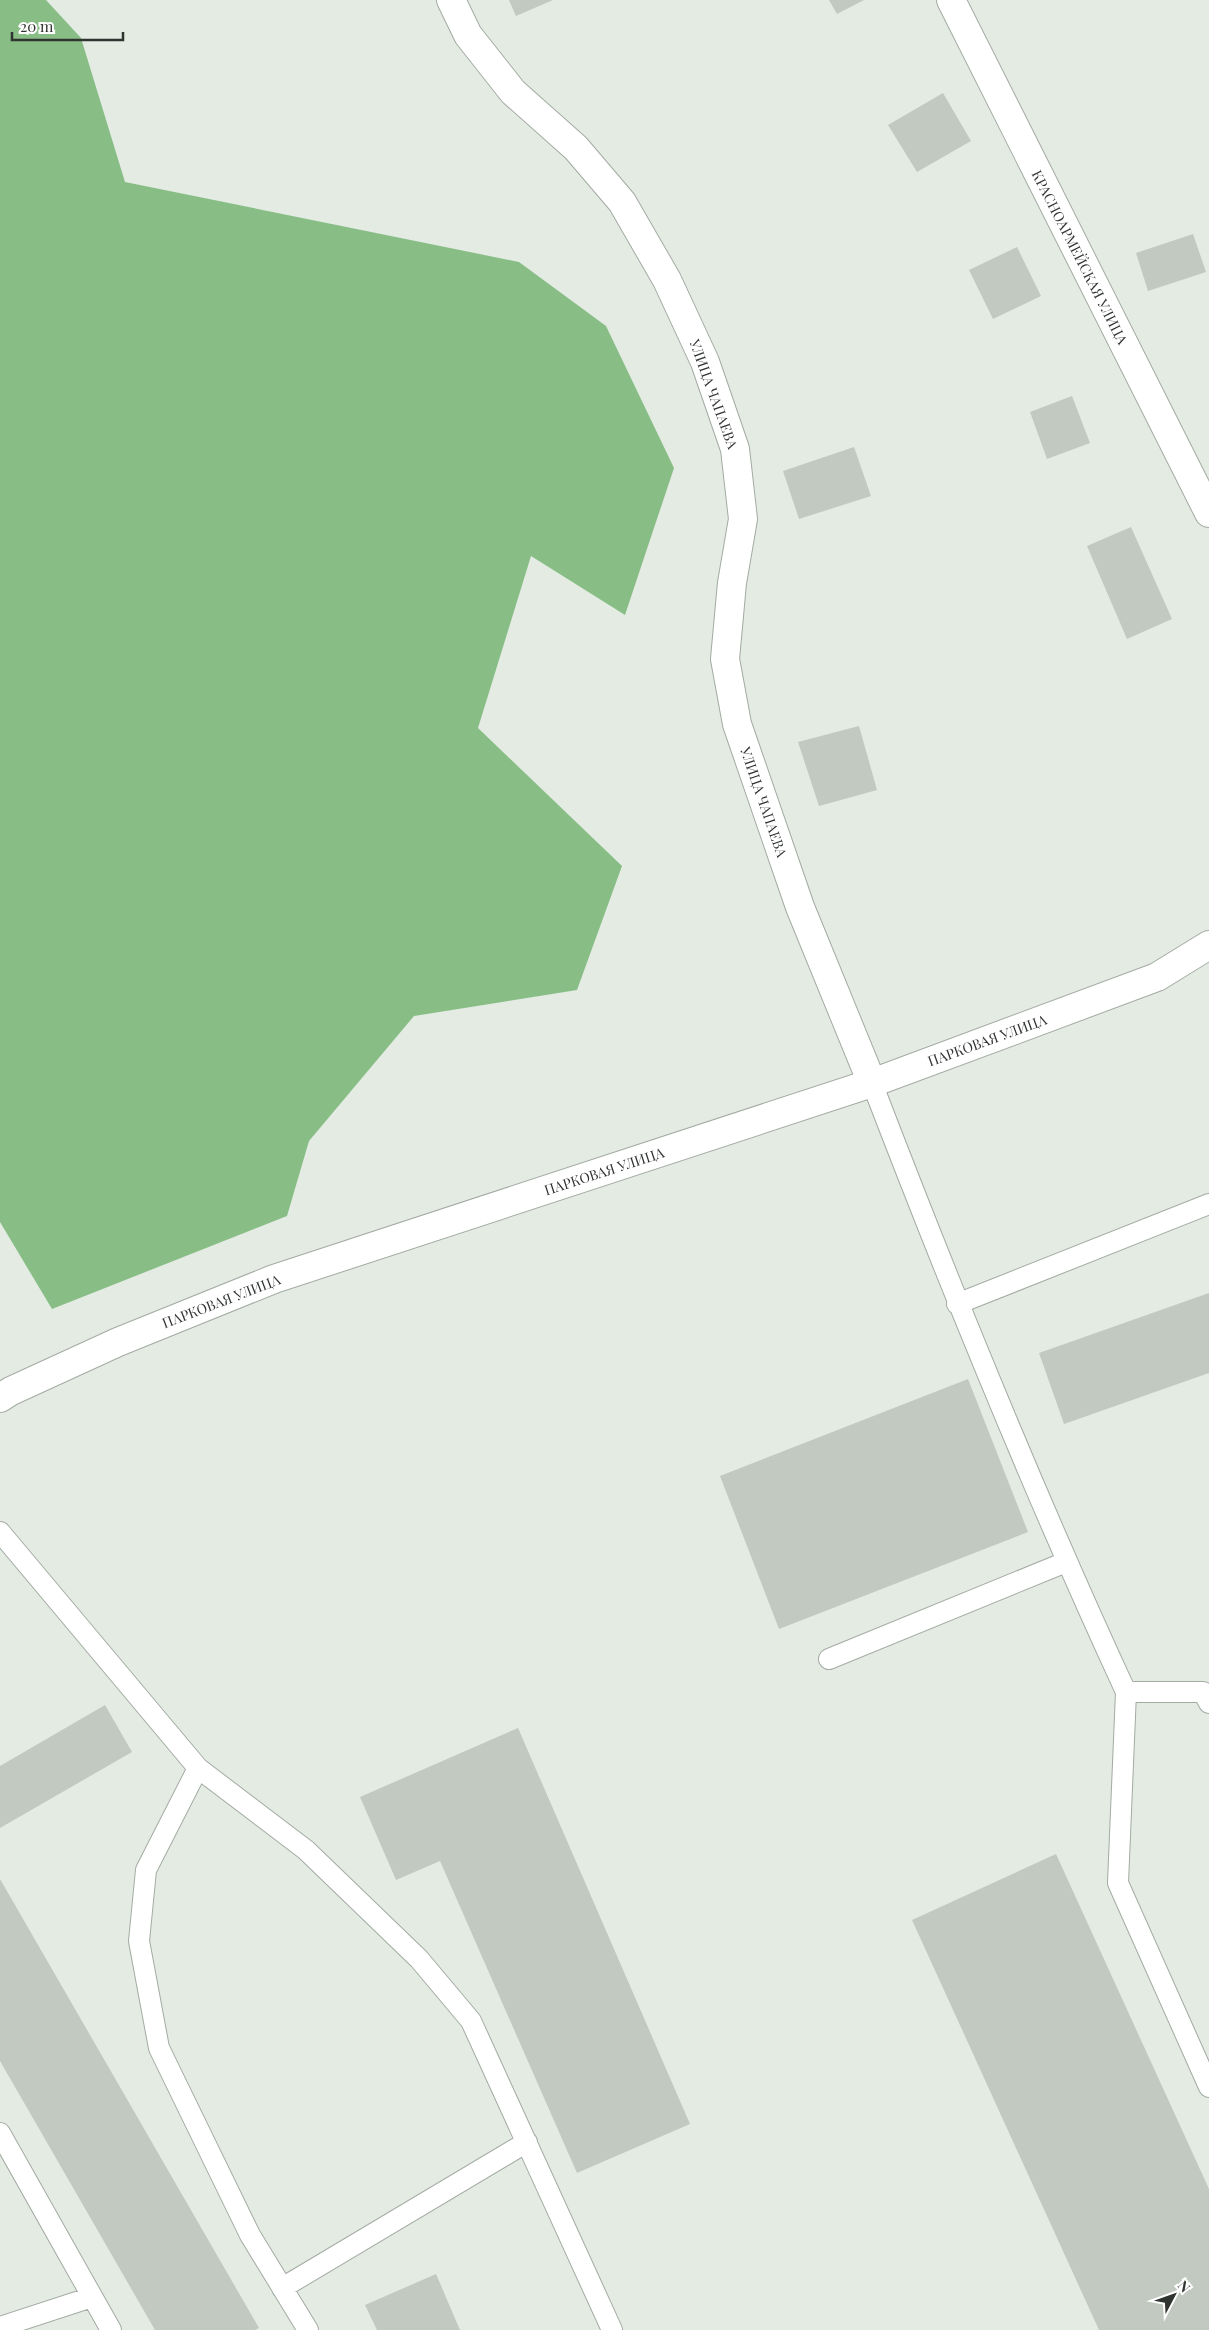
<svg xmlns="http://www.w3.org/2000/svg" width="1209" height="2330" viewBox="0 0 1209 2330" font-family="'Playfair Display',serif">
<style>
.forest{fill:#88be86}
.building{fill:#c1c9c1}
.lines{fill:none;stroke-linecap:round;stroke-linejoin:round}
.lane-casing{stroke:#a3aba3;stroke-width:22}
.street-casing{stroke:#a3aba3;stroke-width:30}
.secondary-casing{stroke:#a3aba3;stroke-width:30}
.lane{stroke:#fff;stroke-width:20}
.street{stroke:#fff;stroke-width:28}
.secondary{stroke:#fff;stroke-width:28}
.labels{text-anchor:middle;dominant-baseline:central;stroke-width:5;stroke-linejoin:round;paint-order:stroke}
.street-label{font-size:14px;fill:#303430;stroke:#fff}
</style>
<rect width="100%" height="100%" fill="#e3ebe3"/>
<path class="forest" d="M0,0H46L81,38L125,182L519,262L606,326L674,468L625,615L531,556L478,728L622,866L577,990L414,1016L309,1141L287,1216L52,1309L0,1222Z"/>
<path class="building" d="M509,0H553L516,16Z
M829,0H864L837,14Z
M943,93L971,141L917,172L888,125Z
M1193,234L1206,272L1148,291L1136,253Z
M1017,247L1041,296L993,319L969,270Z
M1072,396L1090,443L1047,459L1030,412Z
M854,447L871,496L799,519L783,471Z
M1131,527L1172,619L1127,639L1087,546Z
M859,726L877,790L819,806L798,742Z
M1209,1293V1373L1064,1424L1039,1353Z
M968,1379L1028,1532L779,1629L720,1476Z
M105,1705L132,1752L0,1828V1766Z
M518,1728L690,2124L577,2173L440,1861L396,1880L360,1797Z
M1056,1854L1209,2189V2330H1099L912,1920Z
M0,1879L259,2328L255,2330H155L0,2061Z
M436,2274L460,2330H377L365,2305Z"/>
<g class="lines">
<defs>
<path id="lane" d="M872,1083C951,1289 1033,1491 1126,1692H1203L1209,1703
M957,1304L1209,1204
M0,1532L198,1768L306,1850L419,1959L471,2021L612,2330
M829,1659L1066,1562
M1126,1692L1118,1883L1209,2087
M198,1768L146,1870L139,1941L159,2048L250,2235L308,2330
M0,2133L111,2330
M282,2288L527,2142
M0,2327L92,2297"/>
<path id="street" d="M451,0L468,35L513,92L576,148L622,202L667,280L705,362L735,449L743,519L732,583L725,659L737,724L800,907L872,1083
M951,0L1209,513"/>
<path id="secondary" d="M0,1398L11,1391L118,1342L274,1279L872,1083L1157,977L1209,945"/>
</defs>
<use href="#lane" class="lane-casing"/>
<use href="#street" class="street-casing"/>
<use href="#secondary" class="secondary-casing"/>
<use href="#lane" class="lane"/>
<use href="#street" class="street"/>
<use href="#secondary" class="secondary"/>
</g>
<g class="labels">
<g class="street-label">
<text transform="translate(1080 257) rotate(63)">КРАСНОАРМЕЙСКАЯ УЛИЦА</text>
<text transform="translate(714 394) rotate(70)">УЛИЦА ЧАПАЕВА</text>
<text transform="translate(764 802) rotate(71)">УЛИЦА ЧАПАЕВА</text>
<text transform="translate(987 1040) rotate(-20)">ПАРКОВАЯ УЛИЦА</text>
<text transform="translate(604 1171) rotate(-18)">ПАРКОВАЯ УЛИЦА</text>
<text transform="translate(221 1301) rotate(-21)">ПАРКОВАЯ УЛИЦА</text>
</g>
</g>
<g transform="translate(1174 2295) rotate(49)" stroke="#ffffff" stroke-width="4" paint-order="stroke">
<path d="M0-4L9 19L0 12L-9 19Z" fill="#303430"/>
<text y="-8" font-size="14" font-weight="bold" text-anchor="middle" fill="#303430">N</text>
</g>
<path d="M12 32v8h111v-8" fill="none" stroke="#303430" stroke-width="2.5"/>
<text x="20" y="32" font-size="15" fill="#303430" stroke="#ffffff" stroke-width="4" paint-order="stroke">20 m</text>
</svg>
